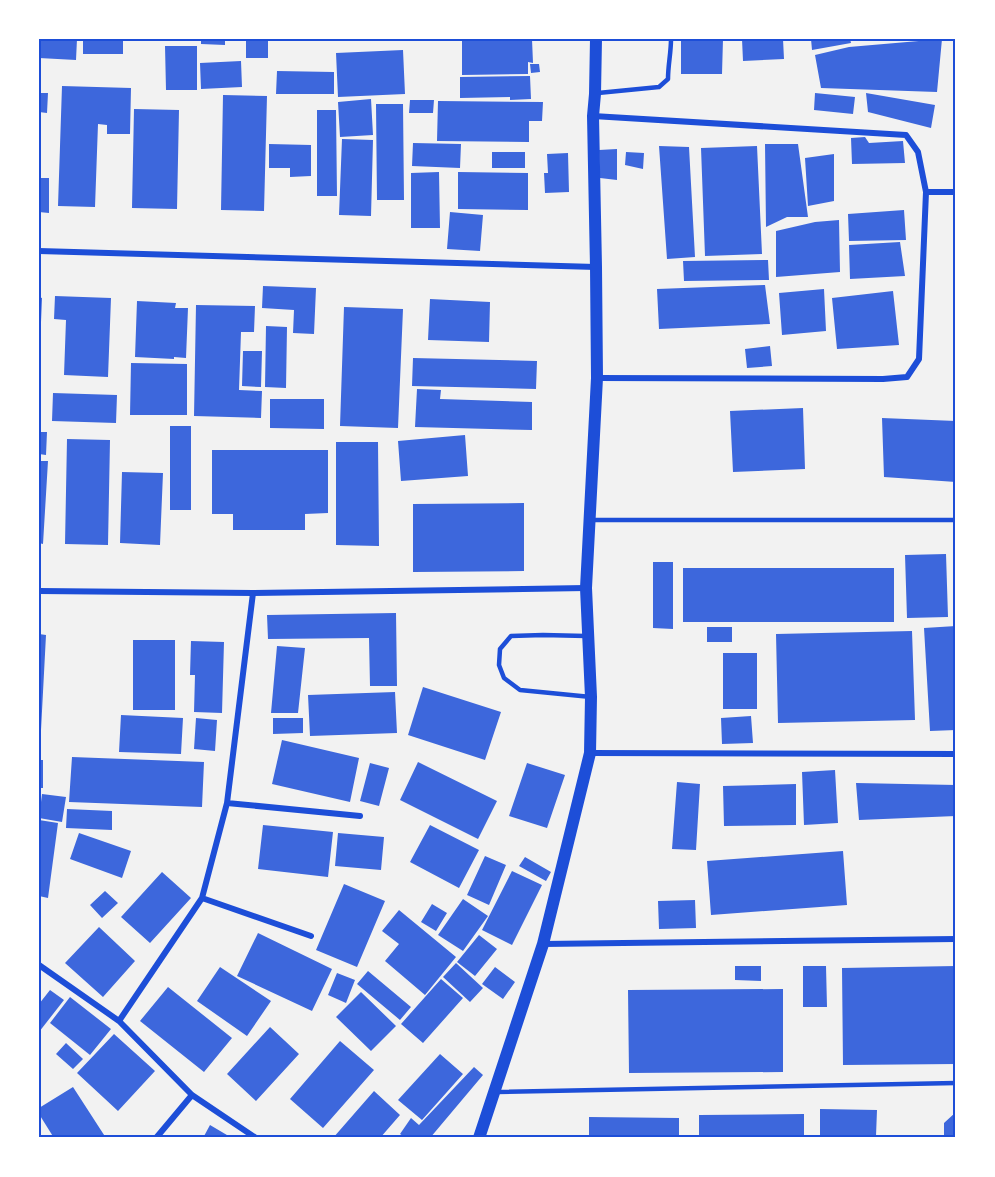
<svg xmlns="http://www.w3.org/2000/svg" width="995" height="1177" viewBox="0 0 995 1177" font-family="'Alegreya Sans',sans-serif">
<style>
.building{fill:#3d67dc}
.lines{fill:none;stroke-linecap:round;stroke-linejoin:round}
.service{stroke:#1d4ed8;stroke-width:4.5}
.minor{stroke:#1d4ed8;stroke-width:6}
.secondary{stroke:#1d4ed8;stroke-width:12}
.neatline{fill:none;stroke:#1d4ed8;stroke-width:2}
</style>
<rect width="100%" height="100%" fill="#f2f2f2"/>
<path class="building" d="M39,39H77L76,60L39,58Z
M83,39H123V54H83Z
M201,39H225V45L201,44Z
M246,39H268V58H246Z
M462,39H532L533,63L528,62V74L462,75Z
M681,39H723L722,74H681Z
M742,39H783L784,59L743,61Z
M811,39H850L851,43L812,50Z
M942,39L937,92L821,88L815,55L849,47Z
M165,46H197V90H166Z
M403,50L405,94L338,97L336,53Z
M241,61L242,87L201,89L200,63Z
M530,64H539L540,72L531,73Z
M277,71L334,72V94H276Z
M530,76L531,99L510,100V97L460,98V77Z
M62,86L131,88L130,134H107V125L98,124L95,207L58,206Z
M39,93H48L47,113L39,112Z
M815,93L855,97L853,114L814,110Z
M866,93L935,105L931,128L868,112Z
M223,95L267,96L264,211L221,210Z
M371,99L373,135L340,137L338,102Z
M410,100H434L433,113H409Z
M438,101L543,102L542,121H529V142L437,141Z
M376,104H403L404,200H377Z
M134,109L179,110L177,209L132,208Z
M317,110H336L337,196H317Z
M865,137L869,143L903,141L905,163L852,164L851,138Z
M342,139L373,140L371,216L339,215Z
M413,143L461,144L460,168L412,166Z
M269,144L311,145V176L290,177V168H269Z
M765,144H798L808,217H787L766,227Z
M659,146L689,147L695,257L667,259Z
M757,146L762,254L705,256L701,148Z
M617,149V180L600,178L599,150Z
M492,152H525V168H492Z
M626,152L644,153L643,169L625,165Z
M568,153L569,192L545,193L544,173H548L547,154Z
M834,154V201L808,206L805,158Z
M439,172L440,228H411V173Z
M458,172L528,173V210L458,209Z
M39,178H49V213L39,212Z
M904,210L906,240L849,241L848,214Z
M450,212L483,215L480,251L447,249Z
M839,220L840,272L776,277V231L815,222Z
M900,242L905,276L850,279L849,245Z
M768,260L769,280L684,281L683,261Z
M765,285L770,324L659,329L657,289Z
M263,286L316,288L314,334L293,333L294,310L262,308Z
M824,289L826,331L782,335L779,293Z
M893,291L899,345L837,349L832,298Z
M55,296L111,298L108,377L64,375L66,320L54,319Z
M39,297L42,298L41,322H39Z
M430,299L490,302L489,342L428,340Z
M137,301L176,303L175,308H188L186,358L174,357V359L135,357Z
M196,305L255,306L254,332H241L239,390L262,391L261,418L194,416Z
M344,307L403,309L398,428L340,426Z
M266,326L287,327L286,388L265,387Z
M770,346L772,366L747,368L745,349Z
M243,351H262L261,387L242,386Z
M413,358L537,361L536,389L412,386Z
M131,363L187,364V415H130Z
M417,389L441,390L440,399L532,402V430L415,427Z
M53,393L117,395L116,423L52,421Z
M270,399H324V429L270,428Z
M803,408L805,469L733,472L730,411Z
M882,418L956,421V482L884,477Z
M170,426H191V510H170Z
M39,432H47L46,455L39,454Z
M465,435L468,476L401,481L398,441Z
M67,439L110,440L108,545L65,544Z
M336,442H378L379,546L336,545Z
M212,450H328V513L305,514V530H233V514H212Z
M39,461H48L43,544L39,543Z
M122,472L163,473L160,545L120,543Z
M524,503V571L413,572V504Z
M946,554L948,617L907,618L905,555Z
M653,562H673V629L653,628Z
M683,568H894V622H683Z
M396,613L397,686H370L369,638L268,639L267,615Z
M956,626V730L930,731L924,628Z
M707,627H732V642H707Z
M912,631L915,720L778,723L776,634Z
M39,634L46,635L41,730H39Z
M133,640H175V710H133Z
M191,641L224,642L222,713L194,712L195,675H190Z
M277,646L305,648L298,713H271Z
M723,653H757V709H723Z
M423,687L501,712L485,760L408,735Z
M395,692L397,733L310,736L308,695Z
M121,715L183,718L181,754L119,752Z
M751,716L753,743L722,744L721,718Z
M196,718L217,720L215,751L194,749Z
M273,718H303V733L273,734Z
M282,740L359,758L350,802L272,784Z
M72,757L204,762L202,807L69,802Z
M39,760H43V788H39Z
M418,762L497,801L478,839L400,800Z
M370,763L389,768L379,806L360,801Z
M527,763L565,775L547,828L509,816Z
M835,770L838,823L804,825L802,772Z
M677,782L700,784L696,850L672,849Z
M856,783L956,785V816L859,820Z
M796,784V825L724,826L723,786Z
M42,794L66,797L62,822L39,818Z
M67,809L112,811V830L66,828Z
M39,820L58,823L48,898L39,896Z
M263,825L333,832L328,877L258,869Z
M430,825L479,850L459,888L410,862Z
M79,833L131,851L122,878L70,859Z
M338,833L384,837L381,870L335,866Z
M843,851L847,905L711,915L707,861Z
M485,856L506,865L489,905L467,895Z
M525,857L551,872L546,881L519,866Z
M512,871L542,885L512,945L482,930Z
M162,872L191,898L150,943L121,917Z
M344,884L385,901L357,967L316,950Z
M105,891L118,903L102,918L90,905Z
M463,899L488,916L463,951L438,935Z
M695,900L696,928L659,929L658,901Z
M432,904L447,913L436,931L421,922Z
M399,910L456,957L425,995L385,961L399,944L382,931Z
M99,927L135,961L103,997L65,963Z
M258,933L332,969L312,1011L237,976Z
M479,935L497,949L475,976L457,962Z
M456,963L483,988L470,1002L443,977Z
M735,966H761V981L735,980Z
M803,966H826L827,1007H803Z
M956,966V1064L843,1065L842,968Z
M220,967L271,1001L247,1036L197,1001Z
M495,967L515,982L503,999L482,984Z
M368,971L411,1007L400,1020L357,984Z
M337,973L355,980L346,1003L328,995Z
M441,979L463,998L423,1043L401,1024Z
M168,987L232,1038L204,1072L140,1021Z
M783,989V1072L629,1073L628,990Z
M50,990L64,1000L39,1032V1004Z
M361,992L396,1026L371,1051L336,1017Z
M70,997L111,1029L90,1055L50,1023Z
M270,1027L299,1054L256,1101L227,1074Z
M114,1034L155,1071L118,1111L77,1073Z
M340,1041L374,1070L323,1128L290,1099Z
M66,1043L83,1059L73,1069L56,1054Z
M440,1054L463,1074L422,1120L398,1100Z
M474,1067L483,1075L430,1138H406L400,1134L411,1118L419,1125Z
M73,1087L106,1138H54L39,1114V1108Z
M374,1091L400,1115L380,1138H333Z
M820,1109L877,1110L876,1136L864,1138H820Z
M956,1112V1138H944V1123Z
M804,1114V1138H699V1115Z
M589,1117L679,1118V1138H589Z
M210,1125L232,1138H203Z"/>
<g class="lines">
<path class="service" d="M598,93L659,87L668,79C668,65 671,53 671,39
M590,520H956
M586,636L543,635L511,636L500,649L499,665L504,678L520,690L591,697
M497,1092L956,1083"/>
<path class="minor" d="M593,116L906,135L918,152L926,192H956
M39,251L596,267
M597,378L883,379L907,377L919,359L926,192
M39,591L253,593L586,588
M590,753L956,754
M227,803L360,816
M202,898L311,936
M543,944L956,939
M39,965L119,1021L192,1095L256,1138
M119,1021L202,898L227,803L253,593
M156,1138L192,1095"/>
<path class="secondary" d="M479,1138L543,944L590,753L591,697L586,588L597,378L596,267L593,116L595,94L596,39"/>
</g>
<rect width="995" height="1177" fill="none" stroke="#ffffff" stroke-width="81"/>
<rect x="40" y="40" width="914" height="1096" class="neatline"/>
</svg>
